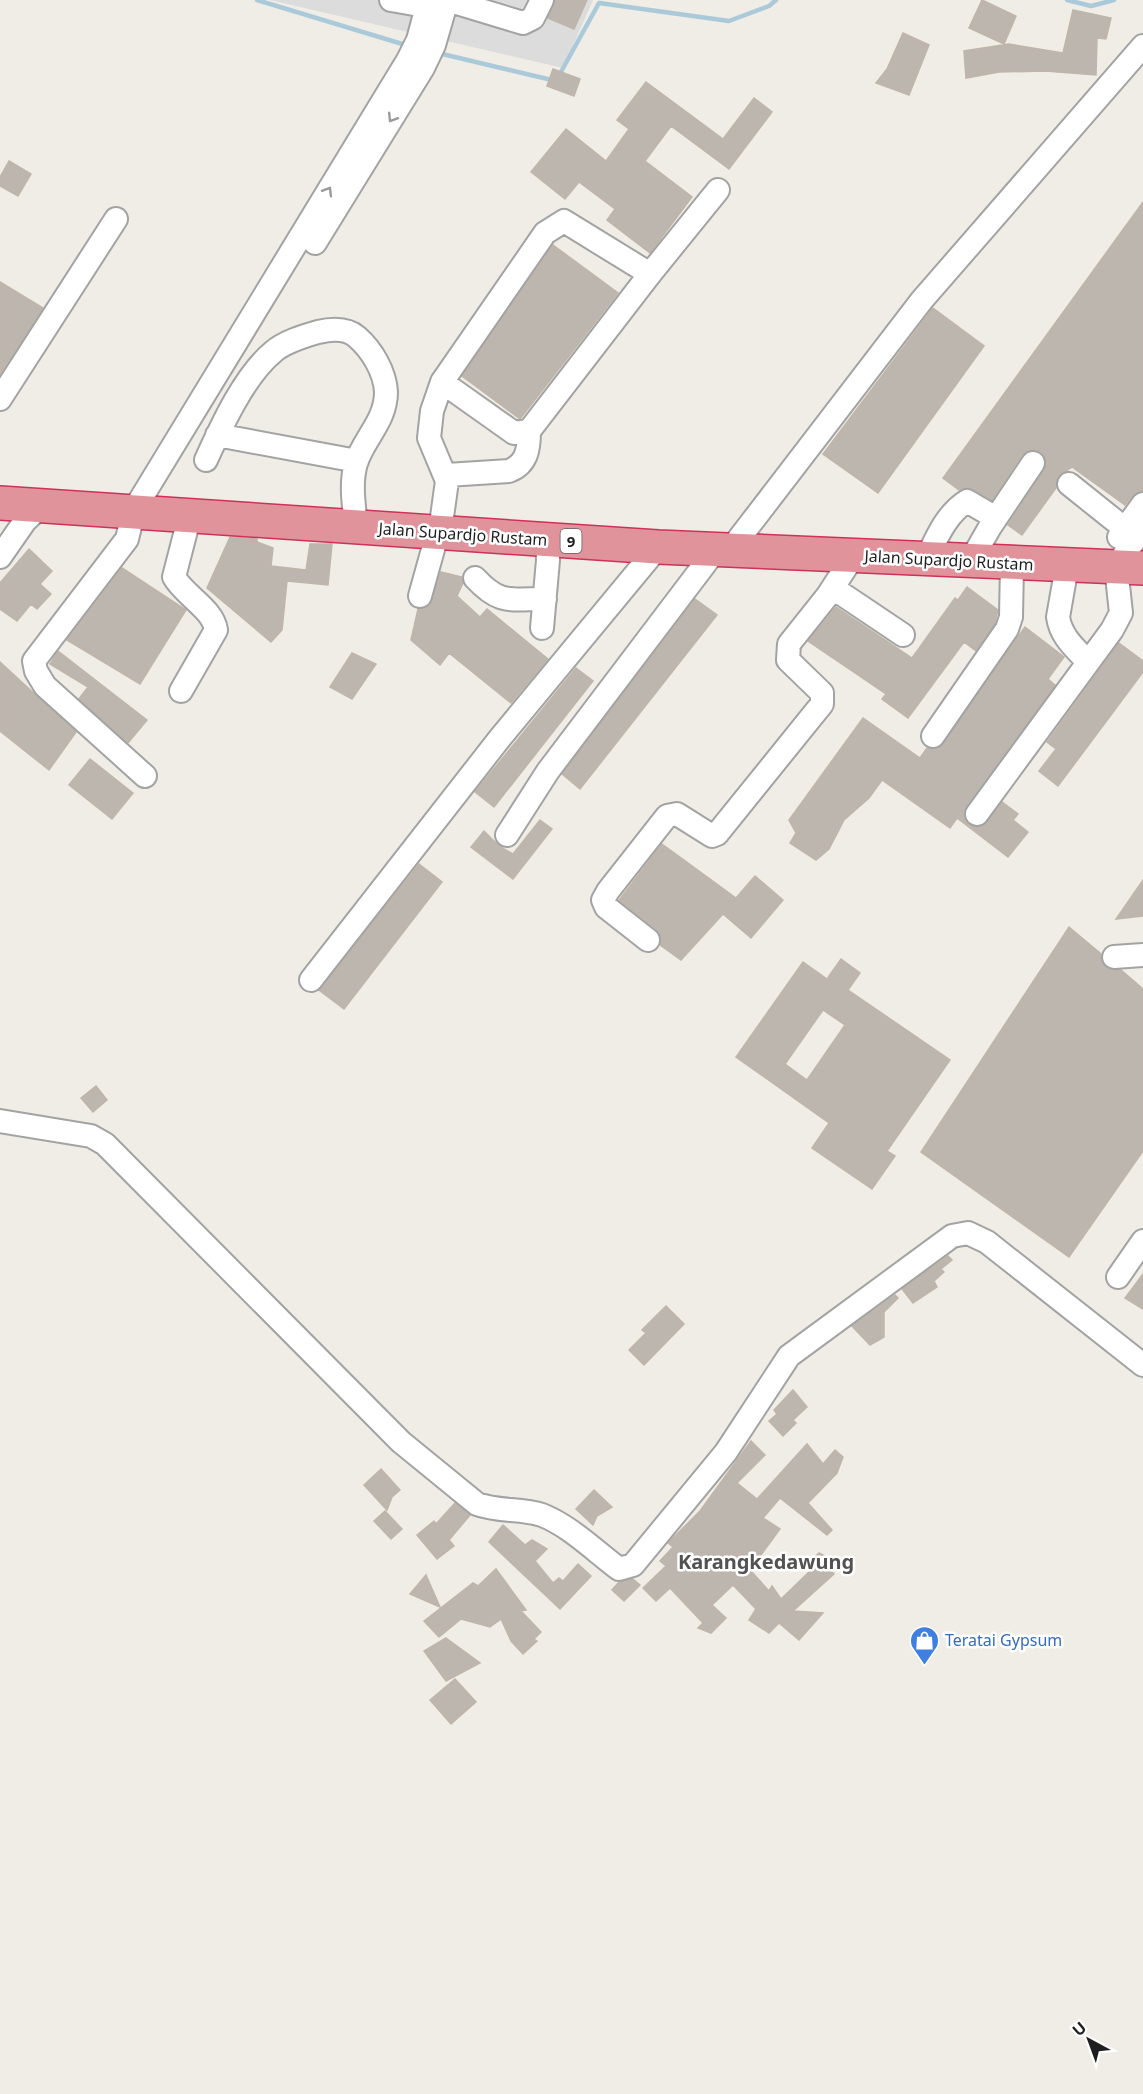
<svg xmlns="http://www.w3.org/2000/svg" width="1143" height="2094" viewBox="0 0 1143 2094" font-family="'Noto Sans',sans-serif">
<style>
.residential{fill:#dddcdc}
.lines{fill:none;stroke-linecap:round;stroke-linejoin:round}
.stream{stroke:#aacada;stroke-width:4.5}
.building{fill:#bcb6af;stroke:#c0b5a9;stroke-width:1.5;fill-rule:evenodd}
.minor-casing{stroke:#a3a3a3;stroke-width:26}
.highway-casing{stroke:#cf3159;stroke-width:36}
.minor{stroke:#fff;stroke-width:22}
.highway{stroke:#e1939b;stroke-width:33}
.oneway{stroke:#9a9a9a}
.labels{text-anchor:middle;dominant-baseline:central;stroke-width:5;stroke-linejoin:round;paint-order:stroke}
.shield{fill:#fff;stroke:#626262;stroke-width:1.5}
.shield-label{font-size:15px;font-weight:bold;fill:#1f1f1f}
.street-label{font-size:16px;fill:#1f1f1f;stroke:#fff}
.shop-label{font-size:16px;fill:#366cbe;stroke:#fff;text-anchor:start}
.quarter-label{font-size:20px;font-weight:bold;fill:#525252;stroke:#fff}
</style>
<rect width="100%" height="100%" fill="#efede6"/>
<path class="residential" d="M270,0H593L563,68Z"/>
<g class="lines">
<path class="stream" d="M257,0L409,46
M1067,0L1091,6L1114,0
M438,53L556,81L599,3L729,21L769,6L776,0"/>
</g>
<path class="building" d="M555,0H587L574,29L548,18Z
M982,0L1016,16L1004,44L969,28Z
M1073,10L1111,18L1106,39L1097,38L1096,75L1045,71L999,72L966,78L964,51L1009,44L1063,53Z
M903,33L929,45L909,95L876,83L887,69Z
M553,69L580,79L574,96L547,86Z
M646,82L723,139L754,98L772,112L729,169L671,126L645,161L692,197L650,253L607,220L615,209L579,182L565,199L531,172L566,129L606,161L629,129L617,120Z
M9,161L31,174L18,196L0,186V177Z
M1143,202V490L1132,496L1125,505L1072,467L1058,476L1056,488L1022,535L1008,525L1044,470L1046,463L1041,452L1033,450L1022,455L992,500L973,489L959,490L943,478Z
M553,245L618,293L520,419L462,376Z
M0,282L43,308L0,374Z
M933,308L984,346L878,493L823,454Z
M230,537L257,539V542L273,548L271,566L306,570L310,544H332L328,585L287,581L282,630L271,642L207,588Z
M29,549L52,571L40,584L51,594L37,609L31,604L17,621L0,609V583Z
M122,568L186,610L140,684L67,640Z
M441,572L462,577L463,583L457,596L480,617L487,609L548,659L511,703L449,653L440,665L411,640L418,609L430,605Z
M967,587L998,610L995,623L976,651L964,642L908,718L882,699L886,694L808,641L836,607L912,658L955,598L958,600Z
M695,599L717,615L580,789L562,774Z
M1025,627L1064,657L1048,679L1055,685L964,813L969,824L976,827L987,822L1002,802L1018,814L1013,820L1028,832L1008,857L957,818L950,828L882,780L869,798L844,820L829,849L816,860L790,843L796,833L789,820L863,718L920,758L927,748H939Z
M1119,643L1143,661V672L1058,786L1039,771L1056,749L1047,742Z
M58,651L147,720L128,743L79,699L88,687L50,664Z
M352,653L376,664L352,699L330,687Z
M0,662L76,732L49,770L0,731Z
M576,668L593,681L494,807L475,792Z
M90,759L133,793L112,819L69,785Z
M540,820L552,829L513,879L471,847L484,831L499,846L513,854Z
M662,844L736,898L755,876L783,900L751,938L723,914L681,960L660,945L661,936L656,929L619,900Z
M419,864L442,882L344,1009L319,990Z
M1143,880V916L1116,919Z
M1069,927L1101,954L1103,964L1108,969L1121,970L1143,989V1151L1069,1257L921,1152Z
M841,959L860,973L848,990L950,1060L887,1151L895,1156L872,1189L812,1148L829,1123L736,1057L803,962L827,979ZM823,1010L845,1025L807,1080L785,1064Z
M96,1086L107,1100L93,1112L81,1098Z
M948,1256L952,1260L941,1269L944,1272L934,1281L937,1287L913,1303L902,1289Z
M1143,1274V1309L1125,1298Z
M895,1295L898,1298L884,1312V1337L870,1345L852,1326Z
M666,1306L684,1324L644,1365L629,1350L646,1333L642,1330Z
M793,1390L807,1407L793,1420L796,1423L783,1436L769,1421L777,1414L774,1410Z
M751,1441L765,1455L737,1483L757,1499L807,1444L823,1464L835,1450L843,1457L837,1473L808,1503L832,1530L827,1535L780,1498L763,1518L780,1529L750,1570L769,1591L772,1586L781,1599L810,1571L805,1566L819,1553L832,1560L826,1565L834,1574L793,1611L823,1613L799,1640L779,1623L769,1633L749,1620L756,1609L733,1585L712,1605L726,1618L711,1633L698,1628L703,1623L670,1588L656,1601L643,1588L666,1566L660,1561L673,1547L668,1543L700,1511Z
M381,1469L400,1490L392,1497L387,1510L364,1485Z
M594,1490L612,1507L597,1516L593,1525L576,1509Z
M455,1503L470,1515L449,1540L454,1546L437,1559L417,1535L434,1521L436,1524Z
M385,1511L402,1529L391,1539L374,1521Z
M503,1525L525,1545L532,1540L547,1549L535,1561L553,1583L559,1578L563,1581L578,1564L591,1576L560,1609L489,1542Z
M496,1569L526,1610L521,1611L541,1632L534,1639L537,1641L523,1654L511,1641L501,1619L490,1627L461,1619L439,1637L424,1621L473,1583L478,1586Z
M426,1575L440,1607L410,1594Z
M633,1579L640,1585L624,1601L612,1590L619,1582Z
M446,1638L480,1663L446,1681L424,1651Z
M455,1679L476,1702L451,1724L430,1700Z"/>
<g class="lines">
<defs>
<path id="minor" d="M391,0L414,4L447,0L523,23L533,18L542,0
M315,243L423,68L434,45L447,0
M650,274L718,190
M0,399L116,219
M217,435L357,461
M206,460C221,427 244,376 273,352C284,342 304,336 318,332C331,329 347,328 357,337C372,350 385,372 386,392C386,421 364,438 356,463C350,484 354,505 356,526
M447,475L509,471C527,464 529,449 529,431
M1069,484L1124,528
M1119,537L1143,504
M731,549L922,300L1143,46
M0,557L25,521L41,506
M926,560C936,539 946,514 967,501L996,518
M970,562L990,527L1033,463
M1067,566L1058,617C1061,637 1075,648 1088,662
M475,578C500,605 510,599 545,599
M833,588L903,635
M420,596L442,517L447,481L429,438L432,411L442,382L514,433L529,431L650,274L564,221L545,233L442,382
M542,628L548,560L547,540
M181,691L216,630C213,609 185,596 174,577L190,515
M933,736L1007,629L1011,617L1012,564
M145,776L45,686L36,671L34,661L127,539L134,510L408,60L418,40L428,3
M977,814L1112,630L1121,613L1116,567L1143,527
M507,835L548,771L717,548
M648,940L606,907L603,900L608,891L667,816L677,814L712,836L717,834L809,720L822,704V693L788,660L789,644L828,595L854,555
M1114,957L1143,955
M311,980L500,738L658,547
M0,1121L91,1136L105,1144L401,1442L477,1504C498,1512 521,1508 542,1515C570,1526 595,1551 619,1569L633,1565L726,1452L789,1356L952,1236L968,1233L987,1242L1143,1365
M1118,1277L1143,1241"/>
<path id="highway" d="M0,503L658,547L1143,568"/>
</defs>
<use href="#minor" class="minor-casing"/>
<use href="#highway" class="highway-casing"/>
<use href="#minor" class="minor"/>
<use href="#highway" class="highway"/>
</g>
<defs><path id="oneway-chevron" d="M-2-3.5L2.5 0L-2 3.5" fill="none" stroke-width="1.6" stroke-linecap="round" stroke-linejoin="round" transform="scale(1.5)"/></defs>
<g class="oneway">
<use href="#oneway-chevron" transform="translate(392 118) rotate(122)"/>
<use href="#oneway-chevron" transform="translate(328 191) rotate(-59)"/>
</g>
<defs>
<symbol id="shop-pin" viewBox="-11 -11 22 30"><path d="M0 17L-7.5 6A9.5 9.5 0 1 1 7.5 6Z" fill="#3f7fe0" stroke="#fff"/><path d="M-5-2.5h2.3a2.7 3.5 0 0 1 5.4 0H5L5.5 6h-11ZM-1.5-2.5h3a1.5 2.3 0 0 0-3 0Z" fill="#fff"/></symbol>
</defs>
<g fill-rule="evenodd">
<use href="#shop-pin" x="908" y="1624" width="33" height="45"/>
</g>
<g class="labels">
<rect class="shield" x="560.5" y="529" width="21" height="24" rx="4.5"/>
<g class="shield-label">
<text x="571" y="541">9</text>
</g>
<g class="street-label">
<text transform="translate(463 534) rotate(4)">Jalan Supardjo Rustam</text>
<text transform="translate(949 560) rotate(3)">Jalan Supardjo Rustam</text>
</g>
<g class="shop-label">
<text x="945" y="1640">Teratai Gypsum</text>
</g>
<g class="quarter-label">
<text x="766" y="1561">Karangkedawung</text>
</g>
</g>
<g transform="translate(1089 2040) rotate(319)" stroke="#ffffff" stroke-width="4.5" paint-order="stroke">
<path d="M0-4.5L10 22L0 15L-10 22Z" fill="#1f1f1f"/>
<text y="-9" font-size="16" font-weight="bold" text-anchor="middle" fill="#1f1f1f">U</text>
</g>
</svg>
